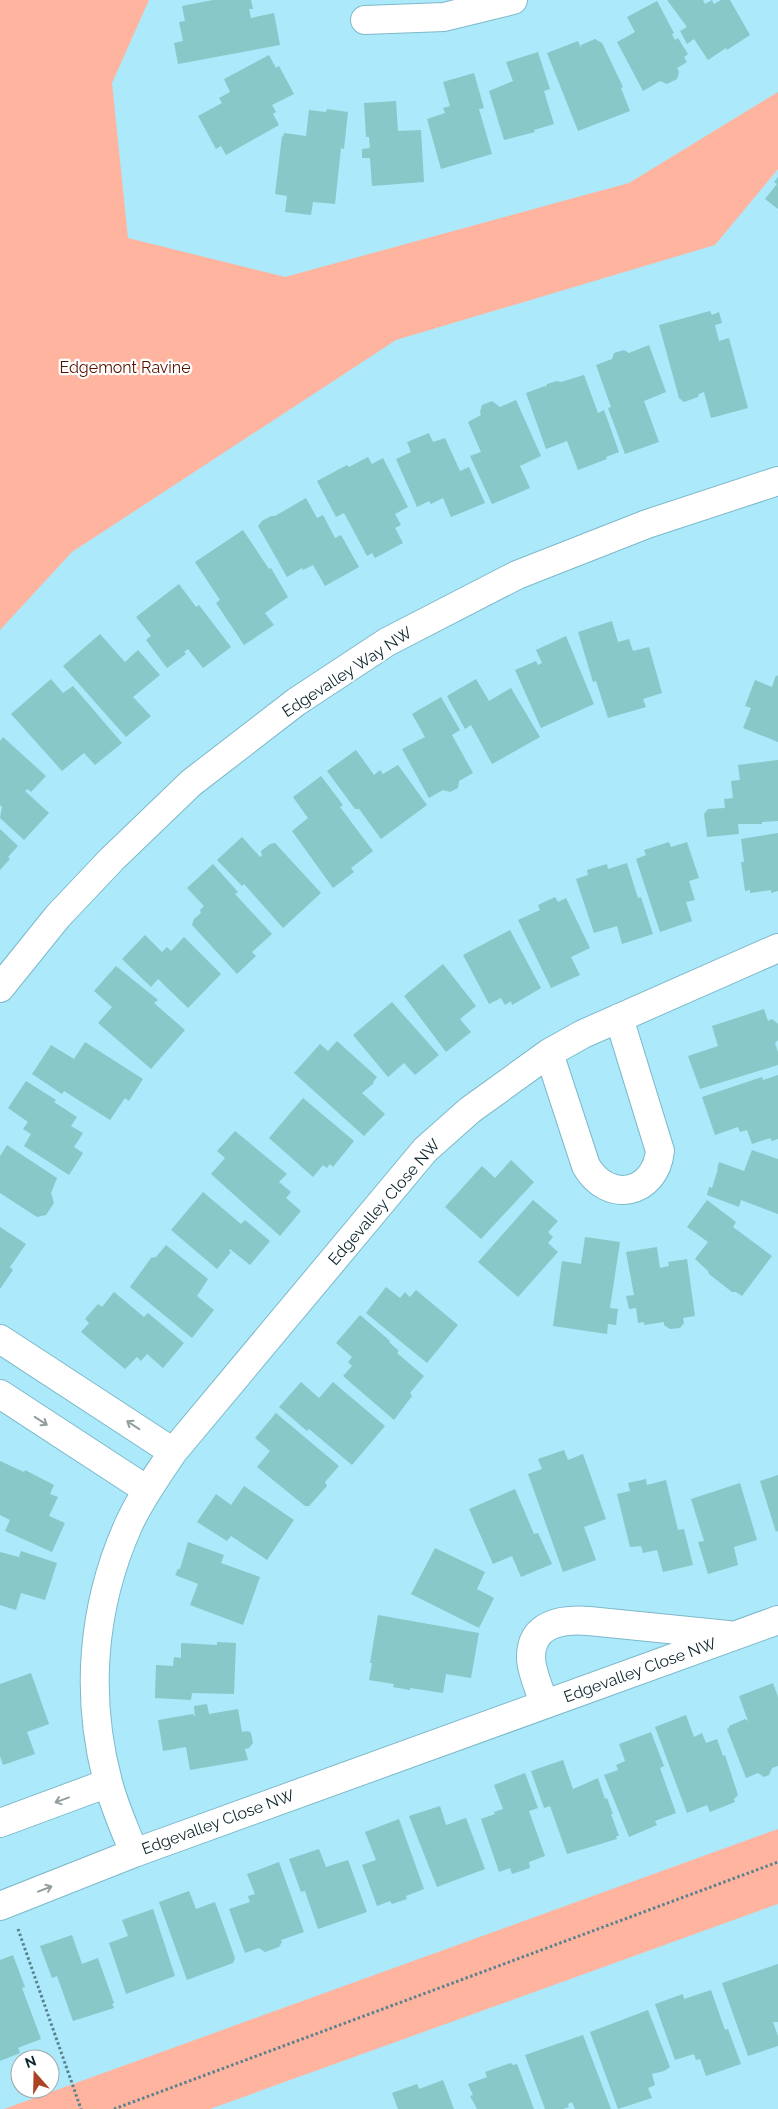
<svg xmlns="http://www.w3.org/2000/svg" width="778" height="2109" viewBox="0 0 778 2109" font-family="Raleway,sans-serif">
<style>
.green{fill:#ffb49f}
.building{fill:#87c8c8}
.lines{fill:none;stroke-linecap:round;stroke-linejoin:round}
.minor-casing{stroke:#7db9ca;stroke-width:30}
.path{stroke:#58828e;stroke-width:3;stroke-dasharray:2.5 2.5;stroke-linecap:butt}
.minor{stroke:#fff;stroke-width:28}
.oneway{stroke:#929da0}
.labels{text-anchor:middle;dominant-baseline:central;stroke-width:4.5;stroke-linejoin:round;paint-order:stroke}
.park-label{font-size:16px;fill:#561300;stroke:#fff}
.street-label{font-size:16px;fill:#0c252c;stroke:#fff}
</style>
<rect width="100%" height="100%" fill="#ace9fa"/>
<path class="green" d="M0,0H149L112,83L128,238L285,277L629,183L778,92V169L715,245L396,340L72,552L0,630Z
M778,1829V1904L210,2109H4Z"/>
<path class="building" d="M213,0H251L253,9H249L251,18L274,13L280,45L178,64L174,43L183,41L179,22L185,21L182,6Z
M667,0H703L705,4L712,0L714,4L721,0H730L750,35L727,50L726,48L708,60L694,39L687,44L680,31L687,27Z
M657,1L674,33L672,34L675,40L678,38L688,54L684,57L687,62L677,68L679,72L677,79L667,84L660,81L643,91L617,42L635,32L627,17Z
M595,39L602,43L604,47L623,87L621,88L630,111L578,131L547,53L578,41L581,48V45Z
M538,52L550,89L544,91L554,124L534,130L535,132L504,140L489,91L513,81L506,62Z
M269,55L276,68L279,66L294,94L272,105L276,112L273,114L279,125L226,155L221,146L216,149L198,116L222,103L219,98L230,92L224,79Z
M474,73L484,108L479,109L492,154L441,169L427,119L445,113L443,108L450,106L443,82Z
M396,101L398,131L421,130L424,182L372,186L370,158H362V149L370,148L369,137H366L364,103Z
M327,109L348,112L344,149L341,148L335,204L313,202L311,215L285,212L287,196L275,194L282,136L283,137L284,133L306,136L309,110L326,112Z
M778,177V209L765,199L777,184L774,182Z
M710,311L712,315L719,312L722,323L715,325L719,341L729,338L748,408L711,418L704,392L699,394L698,397L684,402L679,398L659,325Z
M649,345L666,392L644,401L659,442L625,454L608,408L611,407L596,365L612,359L614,353L624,350L629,353Z
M584,375L598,413L604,410L619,452L606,457L607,459L578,470L567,441L546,449L526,393L545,386V388L547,384L557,381L561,382Z
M516,400L541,456L520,466L530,488L492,504L470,456L481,452L468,422L481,415L480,412L482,405L492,401L500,407Z
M429,433L433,442L445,438L460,471L469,467L485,503L451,517L443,498L431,504L429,501L417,507L396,459L411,452L407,442Z
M368,457L372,464L383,458L408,507L395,514L401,525L395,528L403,543L375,558L372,553L367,556L344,513L336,517L317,481L347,465L349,467Z
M306,498L317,518L323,515L335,538L341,535L359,567L325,586L313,565L303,570L302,568L287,577L258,526L262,521L271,516H275Z
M243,530L269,569L271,568L288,597L265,613L274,625L244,645L216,603L220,600L195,562Z
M179,584L196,607L199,605L231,647L203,668L188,649L184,652L186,654L167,668L146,640L151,636L136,617Z
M612,621L618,642L629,639L633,651L649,647L662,693L643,699L646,707L608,718L596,681L593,682L578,632Z
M100,634L125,662L138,650L160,675L133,697L151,716L126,737L63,666Z
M566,636L594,704L541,728L515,670L536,661L538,665L542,663L536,650Z
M776,675L778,676V742L743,728L751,708L745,706L755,680L772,687Z
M51,679L63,693L73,686L122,743L95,765L84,753L62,771L11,714Z
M476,679L489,701L511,688L540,737L492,764L471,725L465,729L447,696Z
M441,697L460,730L452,735L473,773L459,781L458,788L450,792L443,790L429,798L402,749L425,737L412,714Z
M3,737L46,776L31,792L28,789L25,791L49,813L24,840L0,818L2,807L0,805V741Z
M356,750L374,775L380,770L383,774L398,765L427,805L381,839L359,809H355L327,771Z
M778,760V821L762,822V824H738L739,834L707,837L704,814L708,809L725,808L724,799L733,798L731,781L740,780L738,765Z
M321,776L343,805L340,807L373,851L351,868L354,872L333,888L292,831L308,818L293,797Z
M0,829L18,846L8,857L10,859L0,870Z
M778,833V891L771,893V890L750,893V890L745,891L741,862H744L741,839Z
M242,837L260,857L262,856L261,851L270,844L275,843L321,893L283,928L244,884L242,886L217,860Z
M669,842L671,847L687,842L699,878L689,881L695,900L686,902L692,921L660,932L636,859L646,855L644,850Z
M627,863L638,898L641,897L653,934L622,944L617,926L594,933L576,879L588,875L587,870L607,864L608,869Z
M213,864L238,892L235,894L272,934L252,952L256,956L237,974L192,925L194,919L201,913L200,910L204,906L187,888Z
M555,897L558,902L566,898L590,948L571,957L580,975L551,988L518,920L540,910L538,905Z
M510,930L541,988L512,1005L511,1001L505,1005L501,998L489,1004L463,955Z
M145,935L162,952L167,947L171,951L184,937L221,974L188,1008L158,979L151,987L122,959Z
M443,964L476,1006L460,1019L471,1032L446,1052L404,996Z
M116,966L158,1000L154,1003L185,1030L151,1069L98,1023L112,1007L94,991Z
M392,1002L439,1055L415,1075L404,1063L388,1077L353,1035Z
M764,1009L768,1021L772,1019L778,1024V1040L775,1043L778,1052V1065L700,1089L688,1056L718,1046L712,1026Z
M337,1041L377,1077L373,1082L374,1083L362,1093L385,1114L364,1136L294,1073L320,1044L328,1051Z
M85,1042L143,1079L129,1101L125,1098L110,1120L64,1091L62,1094L32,1074L51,1045L74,1059Z
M778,1075V1139L772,1141L770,1138L752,1144L747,1130L740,1132L738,1127L715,1135L702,1097L762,1077L763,1080Z
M26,1081L56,1100L54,1102L77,1117L71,1126L83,1133L74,1147L83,1153L69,1175L24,1146L31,1134L23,1129L28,1122L8,1108Z
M303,1098L354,1141L333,1167L330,1164L327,1168L323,1165L313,1177L269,1138Z
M235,1131L287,1174L279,1182L291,1192L286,1198L301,1211L280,1236L211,1174L225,1158L217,1151Z
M7,1145L57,1178L51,1193L54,1203L46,1215L37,1217L0,1193V1156Z
M752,1150L778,1159V1214L741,1200L739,1207L707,1195L709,1187L712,1188L718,1169H717L719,1162L744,1171Z
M511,1160L534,1182L481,1239L445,1207L482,1166L495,1178Z
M203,1192L241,1224L245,1220L270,1241L250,1265L230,1249L229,1251L231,1252L217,1269L171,1230Z
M533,1200L558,1221L548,1232L553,1237L548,1243L558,1252L518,1297L478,1262Z
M707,1200L736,1222L733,1227L772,1256L742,1296L736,1292H732L709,1274L708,1271L695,1259L708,1242L687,1227Z
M0,1227L26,1244L10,1267L13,1270L0,1289Z
M585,1237L620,1242L610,1308L618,1309L616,1325L608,1324L607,1334L553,1326L562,1261L581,1264Z
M166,1245L208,1279L197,1296L214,1310L192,1338L130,1287L151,1258L156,1257Z
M657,1247L660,1268L669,1266L668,1262L687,1259L695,1316L683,1318L684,1323L680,1328L670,1329L664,1325V1322L644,1325V1322L638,1323L636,1308L629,1309L626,1296L634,1295L626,1252Z
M386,1287L400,1298L405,1292L410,1297L416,1290L458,1325L427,1363L366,1313Z
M114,1292L144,1317L148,1313L184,1343L163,1368L147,1354L141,1361L137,1357L125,1369L81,1332L89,1323L85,1319L98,1304L102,1307Z
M360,1315L390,1341L389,1342L399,1351L397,1353L424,1376L410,1393L412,1396L394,1420L343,1376L352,1366L348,1362L352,1357L336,1343Z
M301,1382L319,1398L333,1382L385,1426L352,1465L309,1429L307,1431L279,1407Z
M276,1413L339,1466L325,1482L327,1486L309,1506H305L257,1467L270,1451L255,1438Z
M564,1450L568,1460L583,1454L606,1519L584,1527L596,1560L563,1572L528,1474L542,1469L538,1459Z
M0,1461L24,1472L25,1470L54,1485L50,1494L58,1497L49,1516L65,1523L52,1552L5,1531L10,1520L0,1515Z
M778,1475V1531L776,1532L760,1481Z
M646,1479L647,1485L666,1480L678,1530L684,1529L693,1565L663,1572L657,1550L643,1553L641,1546L630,1547L617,1494L630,1491L628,1483Z
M740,1483L757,1540L734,1547L738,1565L708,1574L698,1542L704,1541L691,1499Z
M244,1486L294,1520L267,1560L231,1536L227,1541L197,1522L216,1494L231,1505Z
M515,1489L534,1534L538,1533L552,1564L521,1577L512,1556L493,1564L469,1509Z
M188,1542L224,1555L221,1563L260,1577L243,1625L190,1605L198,1584L175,1575L178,1569H180Z
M435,1548L485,1572L477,1589L494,1598L479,1628L411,1594Z
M21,1551L57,1563L45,1600L21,1593L16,1610L0,1605V1552L19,1557Z
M378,1615L479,1633L471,1678L446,1674L443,1693L410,1688V1690L393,1687L394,1684L369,1680L372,1663H370Z
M217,1642L236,1643L234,1694L192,1693L191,1700L155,1698L156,1665L173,1666L174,1657L181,1658V1643L217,1645Z
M31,1673L49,1724L27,1732L35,1754L3,1765L0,1756V1684Z
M773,1683L778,1697V1766L772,1768L769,1775L764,1777L758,1773L746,1778L727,1729L729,1728V1726L745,1719L748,1721L739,1696Z
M207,1704L209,1714L238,1709L242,1732L248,1731L251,1733L253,1743L249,1748L245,1749L248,1760L190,1770L186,1747L163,1751L158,1720L193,1714L195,1717L194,1706Z
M686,1715L694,1737L702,1733L706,1743L717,1739L723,1756L725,1755L738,1795L734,1799L735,1802L710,1812L707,1805L687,1813L655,1727Z
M651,1732L664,1766L660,1768L676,1813L655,1821L657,1825L629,1837L604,1775L618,1770L616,1765L625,1761L619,1744Z
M563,1760L573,1789L598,1778L605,1799L607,1798L613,1814H611L619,1836H616L617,1839L567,1854L550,1806L544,1808L531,1771Z
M525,1773L538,1808L529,1811L545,1856L529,1862L530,1868L512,1874L510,1868L499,1872L481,1819L495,1814L494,1812L503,1809L494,1785Z
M440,1806L446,1825L466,1818L485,1869L437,1887L409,1816Z
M399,1819L424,1889L406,1896L407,1899L392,1904L390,1901L377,1906L362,1865L376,1860L365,1832Z
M319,1849L326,1867L348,1860L367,1912L318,1929L305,1891L301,1892L289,1859Z
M279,1862L304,1932L281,1940L282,1942L279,1947L265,1952L259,1948L245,1953L229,1909L250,1902L248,1896L255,1894L247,1874Z
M189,1891L196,1909L215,1902L235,1958L233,1963L187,1980L159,1902Z
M153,1909L175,1976L126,1994L109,1943L128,1936L122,1920Z
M72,1935L82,1964L98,1958L114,2003L112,2004L114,2008L73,2021L57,1976L52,1978L40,1946Z
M13,1955L25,1987L22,1988L41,2039L18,2048L20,2053L0,2061V1960Z
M778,1964V2022H773L778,2036V2046L748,2056L722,1983Z
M711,1990L725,2030L728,2029L741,2064L706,2076L700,2059L696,2060L694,2054L675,2060L655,2004L683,1994L684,1999Z
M648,2010L670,2067L664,2071L652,2074L655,2085L648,2088L652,2098L618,2109L590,2032Z
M583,2035L611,2109H575L572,2102L568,2104L569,2107L563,2109H545L525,2055Z
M511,2063L513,2065L517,2064L534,2109H477L470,2096L473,2095L468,2084L487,2077L485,2072Z
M443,2080L454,2109H398L392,2093L417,2084L419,2089Z"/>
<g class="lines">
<defs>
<path id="minor" d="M365,20L444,17L513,0
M778,948L583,1034L549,1053L470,1110L425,1150L173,1452C157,1476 140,1499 128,1526C92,1607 85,1696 108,1782C114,1806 125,1829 134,1853L778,1620
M0,988L58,916L112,859L191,783L296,702L387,642L517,575L647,524L778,481
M549,1053L586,1166C608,1204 655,1195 660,1151L619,1018
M0,1339L173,1452
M0,1394L147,1490
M544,1704C540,1690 532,1674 531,1659C530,1623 562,1619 589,1621L728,1635
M0,1823L108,1783
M0,1906L134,1853"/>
</defs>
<use href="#minor" class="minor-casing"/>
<path class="path" d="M18,1929L81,2109
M114,2109L778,1862"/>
<use href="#minor" class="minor"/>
</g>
<defs><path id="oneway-shaft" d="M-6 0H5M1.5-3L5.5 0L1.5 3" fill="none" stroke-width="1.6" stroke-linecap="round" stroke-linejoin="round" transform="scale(1.25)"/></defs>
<g class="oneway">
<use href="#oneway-shaft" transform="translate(41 1421) rotate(33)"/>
<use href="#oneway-shaft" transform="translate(133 1425) rotate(-147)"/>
<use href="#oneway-shaft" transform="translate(62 1800) rotate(160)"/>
<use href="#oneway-shaft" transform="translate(45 1889) rotate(-21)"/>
</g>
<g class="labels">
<g class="park-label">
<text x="125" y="367">Edgemont Ravine</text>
</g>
<g class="street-label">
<text transform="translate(347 672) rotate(-33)">Edgevalley Way NW</text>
<text transform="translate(384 1202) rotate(-49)">Edgevalley Close NW</text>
<text transform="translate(640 1670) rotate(-20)">Edgevalley Close NW</text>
<text transform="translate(218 1822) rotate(-20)">Edgevalley Close NW</text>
</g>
</g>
<g transform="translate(35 2074) rotate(340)"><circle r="24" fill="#ffffff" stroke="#9ea8ab"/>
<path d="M0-4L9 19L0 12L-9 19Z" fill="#ab4324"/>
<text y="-8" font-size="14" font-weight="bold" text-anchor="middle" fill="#0c252c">N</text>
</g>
</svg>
